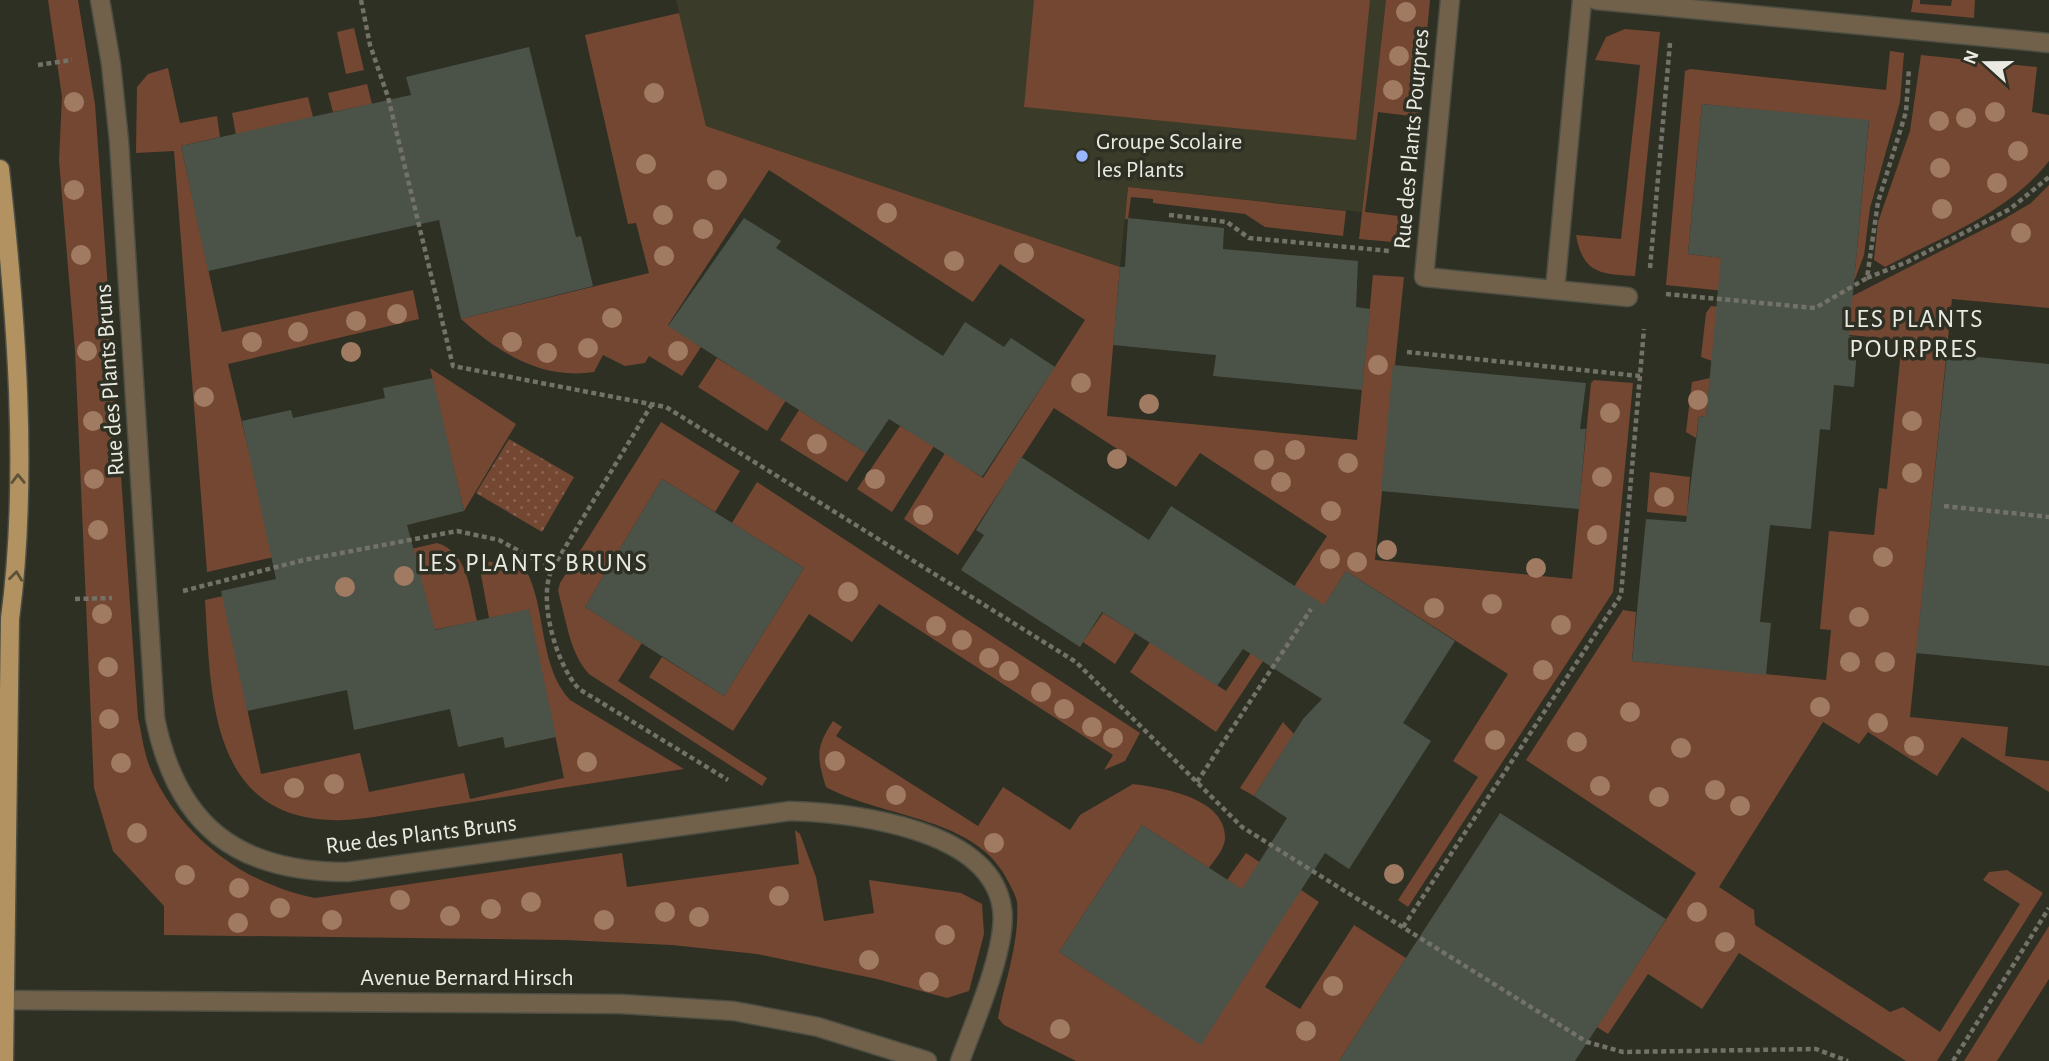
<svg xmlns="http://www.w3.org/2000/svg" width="2049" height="1061" viewBox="0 0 2049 1061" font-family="'Alegreya Sans',sans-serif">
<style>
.built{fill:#3a3b28}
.green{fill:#744732}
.park{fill:url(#park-dots)}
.building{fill:#4b5349}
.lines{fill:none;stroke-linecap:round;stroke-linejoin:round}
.minor-casing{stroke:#4d4e43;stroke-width:21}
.major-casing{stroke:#4d4e43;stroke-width:21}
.path{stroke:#727268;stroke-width:4.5;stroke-dasharray:5 3.5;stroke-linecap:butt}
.minor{stroke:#71614a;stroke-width:18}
.major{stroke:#b29260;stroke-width:18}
.tree{fill:#a17a62}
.oneway{stroke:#5d5239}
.poi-dot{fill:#99b5fd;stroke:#2f3024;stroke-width:2.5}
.labels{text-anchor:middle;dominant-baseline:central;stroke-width:7;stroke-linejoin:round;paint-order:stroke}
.street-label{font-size:24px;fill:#eaeae3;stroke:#2f3024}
.poi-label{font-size:24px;fill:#eaeae3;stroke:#2f3024;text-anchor:start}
.neighbourhood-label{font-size:26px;letter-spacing:2px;fill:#eaeae3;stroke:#2f3024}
</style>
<defs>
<pattern id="park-dots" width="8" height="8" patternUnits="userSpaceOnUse" patternTransform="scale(1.75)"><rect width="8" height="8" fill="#744732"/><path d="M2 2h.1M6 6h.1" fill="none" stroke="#886250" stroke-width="1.8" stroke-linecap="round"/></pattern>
</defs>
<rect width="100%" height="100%" fill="#2f3024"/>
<path class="built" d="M676,0H1386L1362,212L1128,187L1120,267L706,126Z"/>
<path class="green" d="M48,0H78L95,104L138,718C142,735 144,754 151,770C181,837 244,884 315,898L622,853L627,887L799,864L795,830L800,834L816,877L824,921L874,913L869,880L961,893L982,904L984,934L969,991L947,998L877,979L757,954L672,945L566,940L164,935V906L113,851L94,788L75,350L59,160L62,97Z
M1034,0H1370L1356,140L1024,107Z
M1386,0H1430L1419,117L1378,112L1365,212L1407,217L1404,243L1359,239Z
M1913,0H1920V4L1951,6L1952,0H1975L1974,18L1911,12Z
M679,13L706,126L1120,267L1107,416L1357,440L1373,275L1404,277L1375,560L1572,579L1591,383L1594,380L1633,383L1613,592L1408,907L1398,900L1478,777L1453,761L1508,674L1346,571L1323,607L1306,596L1216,732L1130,672L1150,642L1226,691L1327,536L1200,453L1176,487L1054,408L958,555L904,519L945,453L983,478L1085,320L1000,264L973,302L769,170L668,325L701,347L682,376L649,356L645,363L625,366L603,355L594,372C541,380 498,352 461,319L649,273L636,223L628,224L585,35Z
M354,28L364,70L346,74L337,32Z
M1625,29L1660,32L1635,276C1601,274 1583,274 1576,235L1621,239L1640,65L1595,60L1606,37Z
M1890,51L1904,53L1900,102L1870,208L1864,255L1855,279L1815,300L1770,262L1855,271L1869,121L1702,104L1688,254L1748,261L1744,293L1666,285L1685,71L1690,69L1886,90Z
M1921,55L2037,67L2032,112L2049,115V161C2009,213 1941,237 1885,267L1874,260L1878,222L1910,131Z
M168,68L180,123L217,116L220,137L181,146L222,332L413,290L419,319L228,364L274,557L207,572L174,151L136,153L137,87L148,74Z
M367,84L372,104L333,112L328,93Z
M308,97L313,117L236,135L232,113Z
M2049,185V308L1952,299L1910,717L2008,727L2005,756L2049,761V792L1962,737L1937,776L1868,732L1859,744L1823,722L1719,887L1754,910L1755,925L1890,1012L1903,1007L1940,1032L2020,904L1983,880L1989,872L2007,870L2043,893L1937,1061H1906L1739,953L1702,1009L1648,974L1608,1034L1597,1027L1696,873L1526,760L1623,610L1636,612L1632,661L1826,680L1831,630L1820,629L1829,531L1874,535L1879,488L1887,489L1902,340L1839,334L1712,361L1701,357L1706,313L1711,306L1813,316L2004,219L2031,203Z
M1128,187L1346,211L1343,236L1265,227L1245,214L1153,203V199L1131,197L1128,219H1125Z
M717,358L786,400L767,431L698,387Z
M430,368L516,424L464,511Z
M1710,378L1706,417L1699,416L1696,438L1686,432L1692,382Z
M799,410L866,453L847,482L780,440Z
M661,422L740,471L715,512L662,479L585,607L642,643L618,681L767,778L762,786L589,674C569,652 566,618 558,591L560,583Z
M900,426L934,446L892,512L857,489Z
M1650,472L1690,477L1687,516L1647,512Z
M757,482L1140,733L1125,761L1104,770L1113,755L879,604L852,642L809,614L733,731L649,677L662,657L724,696L804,568L732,523Z
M437,543C469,552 470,593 477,621L433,630L385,555Z
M485,561L519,566L526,570C547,610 538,665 570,700L684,769L380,816C365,818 348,821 332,820C208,817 211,691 205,600L223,596L261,774L360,753L369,792L464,773L470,799L564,778L529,610L489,618L481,575Z
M1103,613L1135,633L1115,664L1083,642Z
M833,721L842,727L836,736L978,826L1003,787L1070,830L1080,815L1133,784C1163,788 1227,798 1225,839C1224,850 1215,859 1209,868L1142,825L1059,952L1201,1044L1283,917L1227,880L1246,853L1319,902L1265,987L1300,1009L1354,925L1406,958L1339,1061H1076L1004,1025L998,1018C1005,980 1020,941 1017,902C1016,896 1012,889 1009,883C978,816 884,819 826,787C817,757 815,748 833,721Z
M1283,722L1294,734L1254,796L1240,788Z
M2049,926V979L1997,1061H1964Z"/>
<path class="park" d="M509,439L574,477L542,532L476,493Z"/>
<path class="building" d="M529,47L576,237L581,236L593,286L461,319L439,220L208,271L181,146L411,95L406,77Z
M1702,104L1869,120L1849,336L1858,337L1854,387L1834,385L1830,430L1820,429L1811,529L1770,525L1760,622L1771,623L1766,675L1632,661L1646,519L1686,522L1699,416L1706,417L1721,258L1688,254Z
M744,218L781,241L776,248L943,356L965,322L1004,347L1011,338L1055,367L982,477L889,419L866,453L668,326Z
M1128,218L1224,228L1223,249L1358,261L1356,307L1370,309L1362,390L1213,376L1216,355L1113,345L1120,267H1125Z
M1947,354L2049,364V666L1916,653Z
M1393,365L1586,383L1580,429H1586L1579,509L1381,491Z
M433,378L464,511L407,525L435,630L529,609L556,737L505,748L503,737L458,747L450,709L354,730L347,690L247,711L221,591L276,579L242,421L291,410L293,418L385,398L383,388Z
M1021,457L1149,540L1171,506L1324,605L1346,571L1455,641L1403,723L1431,741L1349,869L1325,853L1201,1045L1059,952L1142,825L1242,889L1287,818L1254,796L1303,719L1322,699L1243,649L1217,686L1102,612L1080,647L961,570L984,535L976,530Z
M662,479L804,568L724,696L585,607Z
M1500,813L1666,919L1613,1003L1575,1061H1339Z"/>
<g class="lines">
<defs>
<path id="minor" d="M100,0L111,64L119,141L155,718C177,827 238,872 347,872L790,811C853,813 990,828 1002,908C1008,946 974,1023 960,1061
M1450,0L1424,277L1555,290L1582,0
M1596,0L2049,43
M1555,290L1628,297
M0,1000L621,1004L734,1011L818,1027L927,1061"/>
<path id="major" d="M0,169C16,313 29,475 10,619L4,1061"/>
</defs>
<use href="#minor" class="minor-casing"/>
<use href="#major" class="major-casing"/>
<path class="path" d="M361,0L370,45L388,97L453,366L666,407L1076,662L1242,827L1587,1042L1623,1052L1816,1049L1848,1061
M38,65L72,60
M1169,215L1227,222L1249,238L1390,251
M1650,268L1670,43
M1867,278L1907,262L2010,209L2049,177
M1666,294L1815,308L1867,278L1878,202L1906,112L1909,68
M1407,352L1640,376
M652,404L552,569C537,600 557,666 579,689L728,780
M1944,506L2049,517
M183,591L304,560L457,531L499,540L552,569
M75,599L112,598
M1197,782L1311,609
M1403,927L1621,595L1644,329
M1953,1061L2049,908"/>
<use href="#minor" class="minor"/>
<use href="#major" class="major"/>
</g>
<g class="tree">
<circle cx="1406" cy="12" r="10"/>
<circle cx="1399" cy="56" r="10"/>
<circle cx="1393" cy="90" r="10"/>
<circle cx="654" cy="93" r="10"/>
<circle cx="74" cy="102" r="10"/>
<circle cx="1995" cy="112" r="10"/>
<circle cx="1966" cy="118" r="10"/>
<circle cx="1939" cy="121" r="10"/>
<circle cx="2018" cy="151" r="10"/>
<circle cx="646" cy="164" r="10"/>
<circle cx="1940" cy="168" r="10"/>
<circle cx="717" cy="180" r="10"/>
<circle cx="1997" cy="183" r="10"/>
<circle cx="74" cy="190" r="10"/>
<circle cx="1942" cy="209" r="10"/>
<circle cx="887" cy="213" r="10"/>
<circle cx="663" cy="215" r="10"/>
<circle cx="703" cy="229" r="10"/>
<circle cx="2021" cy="233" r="10"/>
<circle cx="1024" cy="253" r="10"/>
<circle cx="81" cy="255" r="10"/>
<circle cx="664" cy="256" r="10"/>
<circle cx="954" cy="261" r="10"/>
<circle cx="397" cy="314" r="10"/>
<circle cx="612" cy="318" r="10"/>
<circle cx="356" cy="321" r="10"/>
<circle cx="298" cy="332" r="10"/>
<circle cx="252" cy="342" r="10"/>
<circle cx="512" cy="342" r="10"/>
<circle cx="588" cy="348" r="10"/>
<circle cx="87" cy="351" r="10"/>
<circle cx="678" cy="351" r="10"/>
<circle cx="351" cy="352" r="10"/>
<circle cx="547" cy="353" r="10"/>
<circle cx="1378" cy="365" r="10"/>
<circle cx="1081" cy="383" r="10"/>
<circle cx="204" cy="397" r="10"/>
<circle cx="1698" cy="400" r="10"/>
<circle cx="1149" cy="404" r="10"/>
<circle cx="1610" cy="413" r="10"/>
<circle cx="93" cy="421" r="10"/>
<circle cx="1912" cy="421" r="10"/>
<circle cx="817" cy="444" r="10"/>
<circle cx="1295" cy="450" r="10"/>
<circle cx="1117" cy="459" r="10"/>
<circle cx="1264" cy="460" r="10"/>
<circle cx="1348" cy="463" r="10"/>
<circle cx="1912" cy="473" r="10"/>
<circle cx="1602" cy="477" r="10"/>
<circle cx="94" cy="479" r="10"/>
<circle cx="875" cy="479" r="10"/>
<circle cx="1281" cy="482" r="10"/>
<circle cx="1664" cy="497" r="10"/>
<circle cx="1331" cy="511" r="10"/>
<circle cx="923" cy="515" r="10"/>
<circle cx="98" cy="530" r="10"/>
<circle cx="1597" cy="535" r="10"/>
<circle cx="1387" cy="550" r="10"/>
<circle cx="1883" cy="557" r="10"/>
<circle cx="1330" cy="559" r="10"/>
<circle cx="1357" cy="562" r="10"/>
<circle cx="1536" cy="568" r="10"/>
<circle cx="404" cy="576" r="10"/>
<circle cx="345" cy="587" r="10"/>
<circle cx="848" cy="592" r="10"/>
<circle cx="1492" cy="604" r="10"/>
<circle cx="1434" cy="608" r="10"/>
<circle cx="102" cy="614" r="10"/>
<circle cx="1859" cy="617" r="10"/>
<circle cx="1561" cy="625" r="10"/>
<circle cx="936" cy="626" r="10"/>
<circle cx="962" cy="640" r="10"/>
<circle cx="989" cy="658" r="10"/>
<circle cx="1850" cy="662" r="10"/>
<circle cx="1885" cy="662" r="10"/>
<circle cx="108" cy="667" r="10"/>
<circle cx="1543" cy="670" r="10"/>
<circle cx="1009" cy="671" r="10"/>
<circle cx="1041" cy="692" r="10"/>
<circle cx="1820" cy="707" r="10"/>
<circle cx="1064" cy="709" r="10"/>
<circle cx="1630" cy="712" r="10"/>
<circle cx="109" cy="719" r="10"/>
<circle cx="1878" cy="723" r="10"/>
<circle cx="1092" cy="727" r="10"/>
<circle cx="1113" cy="738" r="10"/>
<circle cx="1495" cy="740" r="10"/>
<circle cx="1577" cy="742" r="10"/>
<circle cx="1914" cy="746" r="10"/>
<circle cx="1681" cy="748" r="10"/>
<circle cx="835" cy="761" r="10"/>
<circle cx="587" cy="762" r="10"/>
<circle cx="121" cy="763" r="10"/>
<circle cx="334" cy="784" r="10"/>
<circle cx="1600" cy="786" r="10"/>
<circle cx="294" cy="788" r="10"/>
<circle cx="1715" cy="790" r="10"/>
<circle cx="896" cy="795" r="10"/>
<circle cx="1659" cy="797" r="10"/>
<circle cx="1740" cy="806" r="10"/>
<circle cx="137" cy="833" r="10"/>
<circle cx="994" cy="843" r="10"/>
<circle cx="1394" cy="874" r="10"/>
<circle cx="185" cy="875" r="10"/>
<circle cx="239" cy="888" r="10"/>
<circle cx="779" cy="896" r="10"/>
<circle cx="400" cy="900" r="10"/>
<circle cx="531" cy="902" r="10"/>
<circle cx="280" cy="908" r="10"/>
<circle cx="491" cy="909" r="10"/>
<circle cx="665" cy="912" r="10"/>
<circle cx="1697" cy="912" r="10"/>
<circle cx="450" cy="916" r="10"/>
<circle cx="699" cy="917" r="10"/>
<circle cx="332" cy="920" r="10"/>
<circle cx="604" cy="920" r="10"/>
<circle cx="238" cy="923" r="10"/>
<circle cx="945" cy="935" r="10"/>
<circle cx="1725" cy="942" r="10"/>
<circle cx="869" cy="960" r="10"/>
<circle cx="929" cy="982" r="10"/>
<circle cx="1333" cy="986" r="10"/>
<circle cx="1060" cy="1029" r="10"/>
<circle cx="1306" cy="1031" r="10"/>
</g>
<defs><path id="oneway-chevron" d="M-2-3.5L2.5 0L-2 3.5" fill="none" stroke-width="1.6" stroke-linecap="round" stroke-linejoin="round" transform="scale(1.75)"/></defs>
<g class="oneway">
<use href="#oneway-chevron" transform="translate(18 479) rotate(-91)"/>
<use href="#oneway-chevron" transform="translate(16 576) rotate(-83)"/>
</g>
<circle class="poi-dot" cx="1082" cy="156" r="7"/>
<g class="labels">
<g class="street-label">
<text transform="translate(1412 139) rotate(-85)">Rue des Plants Pourpres</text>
<text transform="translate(110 380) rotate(-94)">Rue des Plants Bruns</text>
<text transform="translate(421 835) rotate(-7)">Rue des Plants Bruns</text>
<text x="467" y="978">Avenue Bernard Hirsch</text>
</g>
<g class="poi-label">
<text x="1096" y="142">Groupe Scolaire<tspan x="1096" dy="28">les Plants</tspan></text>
</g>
<g class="neighbourhood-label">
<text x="1914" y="319">LES PLANTS<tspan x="1914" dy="30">POURPRES</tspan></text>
<text x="533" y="563">LES PLANTS BRUNS</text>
</g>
</g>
<g transform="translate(1986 63) rotate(291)" stroke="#2f3024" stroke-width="5" paint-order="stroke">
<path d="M0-5L12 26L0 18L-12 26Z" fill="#eaeae3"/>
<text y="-10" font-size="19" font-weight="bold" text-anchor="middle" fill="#eaeae3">N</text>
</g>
</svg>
